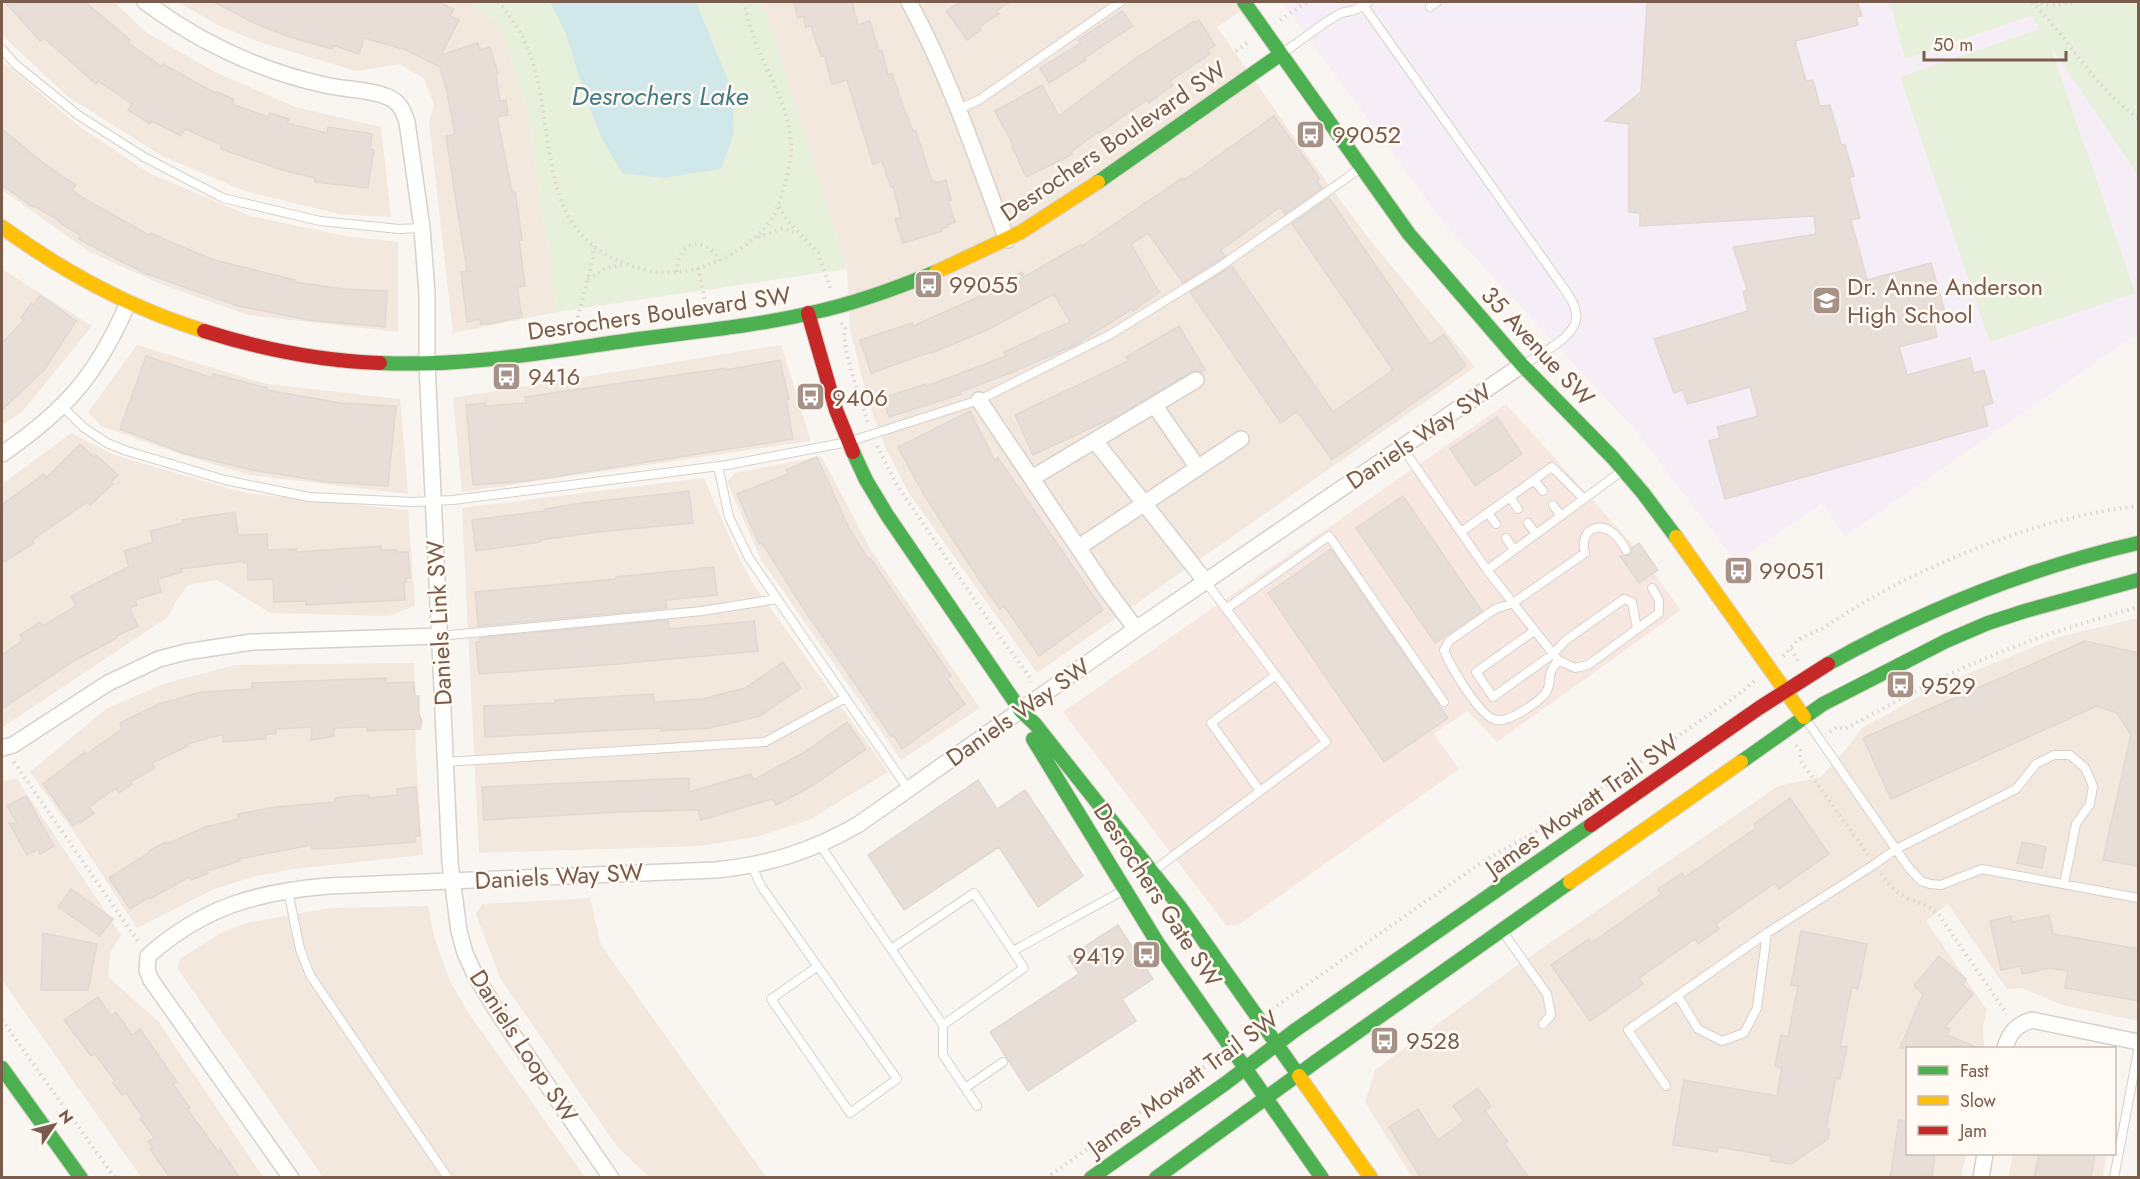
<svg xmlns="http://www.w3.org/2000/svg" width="2140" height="1179" viewBox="0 0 2140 1179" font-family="Jost,sans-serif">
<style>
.residential{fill:#f2e8de}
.commercial{fill:#f6e8e1}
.education{fill:#f6eef6}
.green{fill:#e7f0db}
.water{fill:#d0e8ea}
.building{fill:#e6ded7;stroke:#e2d8d2;stroke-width:1.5}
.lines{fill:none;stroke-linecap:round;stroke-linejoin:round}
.lane-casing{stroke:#d7d1cb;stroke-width:10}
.street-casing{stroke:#d7d1cb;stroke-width:18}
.fast-casing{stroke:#d9d2cb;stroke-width:16}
.slow-casing{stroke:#d9d2cb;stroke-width:16}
.jam-casing{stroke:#d9d2cb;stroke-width:16}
.path{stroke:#dcd5d0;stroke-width:4;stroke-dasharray:1.5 4.5;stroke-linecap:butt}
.lane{stroke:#fefefd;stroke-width:8}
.street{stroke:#fefefd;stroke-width:15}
.fast{stroke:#4caf50;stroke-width:14}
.slow{stroke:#ffc107;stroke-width:14}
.jam{stroke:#c62828;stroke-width:14}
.labels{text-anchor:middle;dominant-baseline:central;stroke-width:5;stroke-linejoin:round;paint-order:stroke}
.poi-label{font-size:24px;fill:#7a5c4d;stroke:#fffaf3;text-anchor:start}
.street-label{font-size:24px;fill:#7a5c4d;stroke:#fffaf3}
.water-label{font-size:26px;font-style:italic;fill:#437c86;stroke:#fffaf3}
</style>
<rect width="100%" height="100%" fill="#f9f5f0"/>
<path class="residential" d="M2,2H114L147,33L215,72L295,107L381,127L391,217L339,214L245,191L162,156L67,96L2,35Z
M178,2H470L499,24L528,114L557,312L453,333L429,122L434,105L424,78L399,64L356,71L259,42L218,25Z
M763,2H1254L1217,27L1306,154L1370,240L1475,367L1037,673L909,493L885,447L868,401L850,329L847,269Z
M2,61L80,127L149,173L250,216L345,236L398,242V332L248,315L163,285L90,252L2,190Z
M2,269L92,326L22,412L2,425Z
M137,345L267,384L400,399L408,494L250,475L180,454L101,426L88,412Z
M781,345L811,441L462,492L453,398Z
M71,433L114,455L245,493L408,510L415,606L389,616L270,613L217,580L188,585L175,603L168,617L3,727L2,724V484Z
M821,456L871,550L980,708L901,760L762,561L727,482L735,473Z
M704,478L735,550L752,582L888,772L809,820L756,837L701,846L479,853L462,508Z
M2138,618V1021L2062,1005L2022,988L2007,989L1948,904L1926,921L1987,1010L1983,1025L1984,1048H1908V1154H1966L1961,1177H1412L1365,1102L1375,1070L1515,967L1778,786L1821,777L1847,748L1862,728L1942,684L2059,637Z
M414,663L416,758L423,855L293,869L256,876L214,889L137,928L83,845L30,772L106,709L163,684L235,665Z
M17,779L121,935L110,953L108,977L158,1021L263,1177H141L2,980V781Z
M590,898L601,945L766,1177H649L616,1145L500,978L476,914L482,904Z
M428,906L435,940L450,981L469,1014L585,1177H323L177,968L180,959L219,934L246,923L330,908Z
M2013,1154H2107L2102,1177L2008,1178Z"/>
<path class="commercial" d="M1506,404L1634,546L1681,610L1497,742L1467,711L1434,734L1459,769L1237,926L1226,925L1063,712Z"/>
<path class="education" d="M1282,2H1890L1906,59L2032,16L2138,175V333L1845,536L1822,503L1736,562L1637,432L1446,226Z"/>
<path class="green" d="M470,2H763L847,269L557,312L528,114L499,24Z
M1890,2H2138V175L2050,45L2135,293L1990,342L1900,77L2040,29L2031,16L1905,59Z"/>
<path class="water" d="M550,2H696L732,90L734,133L721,169L663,178L622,173L602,139L584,93L566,34Z"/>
<path class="building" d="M5,2H85L130,40L128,43L161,66L163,64L215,93L216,92L234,99L232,104L268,117L270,113L289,119L287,123L327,133L328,127L372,134L370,149L374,150L368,188L315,182V178L282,170L221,149L222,145L185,129L181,136L152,121L150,124L128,110L132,104L98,81L96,84L44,38L40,41Z
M214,2H438L454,9L450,16L459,20L441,55L478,43L480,50L490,47L498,74L496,75L500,101L506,100L508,115L497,117L512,192H515L520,225L522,240H519L525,286L517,287L522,317L487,324H481L480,319L467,322L461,272L467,271L446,136L455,134L447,92L440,67L406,50L364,38L359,54L333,45L332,49L290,37L256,24Z
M799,2H852L858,25L870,21L879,51L882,50L888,75L892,73L901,101L913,131H916L932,181H935V183L946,180L951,200L948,201L955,222L947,225L948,227L941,229L942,231L903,243L895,219L901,218L893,187H891L882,161L873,164L847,80L832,84L824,55L821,56L811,26L806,27L803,16L798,18L794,4Z
M960,2H1010L996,11L999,14L979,27L981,30L967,40L946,11Z
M1663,2H1857L1862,16L1856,17L1858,25L1795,41L1806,81L1813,80L1820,106L1830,105L1841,144L1845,145L1854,176L1849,178L1860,218L1851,220L1867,280L1931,263L1947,319L1934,323L1937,337L1899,347L1907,375L1970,358L1974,373L1984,370L1993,403L1983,406L1988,426L1725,499L1709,441L1720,438L1717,427L1758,416L1750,387L1687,404L1683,390L1674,393L1654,339L1748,311L1743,292L1747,289L1733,247L1816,234L1814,216L1640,226V213L1629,212V124L1605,121L1641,92L1647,4L1663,3Z
M1122,11L1133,26L1084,58L1086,60L1049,83L1040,68L1081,43L1078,40Z
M1199,20L1215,45L1208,50L1210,54L1170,81L1173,85L1149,103L1147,100L1099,133L1098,132L1071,152L1073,154L1026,177L1012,146L1013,145L995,111L1042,85L1059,116L1136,58L1194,21L1195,23Z
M1274,116L1320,179L1317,181L1322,188L1285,214L1280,207L1221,250L1225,256L1183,283L1148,233L1131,244L1159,292L1133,311L1132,309L1075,345L1013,372L960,392L962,394L889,417L883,398L926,384L927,386L1006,356L1004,352L1070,322L1054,294L989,329L932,353L931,352L871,373L860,340L912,323L913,326L974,299L1022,272L1024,277L1081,244L1082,246L1182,178L1184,180Z
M2,129L42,162L76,185L72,190L90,202L149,235L150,233L214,260L295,280V282L343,289L387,291L385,327L308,320L238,306L147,274L116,259L79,239L81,236L59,222L60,221L34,206L33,207L2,185Z
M1329,198L1430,344L1444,334L1466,366L1332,460L1297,411L1281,423L1190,292L1232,266L1333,412L1393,370L1292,224Z
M40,295L76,321L45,369L2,410V343L24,320L21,318L31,303L34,305Z
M1179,326L1205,370L1202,372L1196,370L1191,372L1121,414L1033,455L1015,415L1128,361L1126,357Z
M146,356L213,378L214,374L267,388L266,390L341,403L396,406L388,486L327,482L252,470L186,454L120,429Z
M780,360L789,399H786L793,439L527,481L473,485L466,405L485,403V406L526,403L525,397L726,368V370Z
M970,411L995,461L998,458L1103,610L1039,656L1004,606L1000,609L980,581L924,495L898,447Z
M1497,417L1522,454L1475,486L1450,449Z
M80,444L94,457L96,455L118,475L111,482L113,484L90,505L87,502L41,534L32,541L34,543L2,563V505L44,474L46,478Z
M817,457L849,528L868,559L870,558L951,676L947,679L965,704L902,749L893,735L891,736L803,608L762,543L759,544L737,494L788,474L786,470Z
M689,491L693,523L598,532L540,540V542L476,551L472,520L545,511V509L582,503Z
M1403,496L1482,611L1435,643L1356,528Z
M235,512L238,535L267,534L268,550L297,549V552L381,546V550H396L397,552H408L410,578H406V582H404L405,600L306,605V601L274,602L273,579L248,580L247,563H244V561L181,569L182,572L158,579L161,592L135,600L137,605L130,608L138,626L116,636L117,638L72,662L2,709V655L23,640L20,635L40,622L43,626L76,606L71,596L129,567L124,551L153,542L150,531L182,523V520Z
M1639,543L1658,570L1639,583L1620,556L1629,555L1632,548Z
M1331,549L1448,718L1384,762L1268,593Z
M714,567L717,595L666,600L667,608L478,626L475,592L616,579V577Z
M668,620L669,629L754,621L758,651L606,665L479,674L476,642H480V638Z
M2085,641L2139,653V866L2103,860L2131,735L2117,713L2097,706L1891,799L1863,738Z
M783,662L801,688L760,716L710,728L661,731V728L485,737L484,706L555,703V700L653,694L654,702L702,699L745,688Z
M386,678V683L414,682L415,696H419V714L422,721L420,729L367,731V727L334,728V736L311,740L312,727L276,729V734H266V739L223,742V734L188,744V746L152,763L155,768L130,782L132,784L119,793L116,788L89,807L94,813L80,823L79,821L73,826L43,784L85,752L86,754L122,729L120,723L159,704L201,692L252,689V683Z
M847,722L866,749L812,786L776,805L772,799L701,820L698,810L619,812L484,820L482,787L689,778V792L751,774L753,780L803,753Z
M978,780L997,809L1025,790L1083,876L1038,907L999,847L904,910L868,855Z
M416,787L420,836H415V842L338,848L312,849L311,845L239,859L240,861L207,871L208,873L191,880L189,877L150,899L149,897L130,909L109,878L150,852L149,851L166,842L167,844L205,827L239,819L238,814L276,807L335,802V798L351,796L369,795V798L397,795V789Z
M26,796L54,846L40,854L38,849L27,855L9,823L17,824L7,806Z
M1790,798L1829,854L1779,889L1775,883L1716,924L1719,929L1698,944L1695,939L1639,978L1643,984L1590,1021L1551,965L1589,939L1591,943L1661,894L1658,889L1682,873L1685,877L1756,828L1754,824Z
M2022,842L2046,847L2042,868L2017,863Z
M71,889L113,919L100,936L58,907Z
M2049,915L2053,934L2139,949V1001L2065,988L2068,971L2049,968L2023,974L2020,966L2001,970L1990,921L2011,916L2012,922Z
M1118,925L1153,979L1122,999L1136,1021L1028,1091L990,1032L1079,974L1068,957Z
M1801,931L1867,944L1858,989L1852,987L1840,1046L1847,1047L1840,1079L1836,1078L1826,1128L1830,1129L1828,1139L1791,1164L1771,1161V1156L1718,1147L1717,1152L1673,1145L1684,1080L1777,1096L1782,1068L1775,1066L1781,1035L1788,1037L1798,986L1791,985Z
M43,933L97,944L88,990H41Z
M1939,956L1966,979L1963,985L1973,994L1945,1027L1950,1029L1947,1035L1978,1048H1900L1923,994L1914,986Z
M98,997L111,1016L116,1012L132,1035L140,1029L177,1082L173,1084L190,1108L187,1109L218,1151L220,1149L240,1178H170L150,1149L153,1148L148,1142L154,1138L140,1118L142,1116L126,1093L122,1095L113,1083L115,1081L95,1054L91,1056L64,1020Z
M1478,1088L1491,1106L1485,1111L1508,1142L1505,1144L1529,1178H1421L1389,1127L1418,1109L1438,1140L1464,1121L1453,1106Z
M1899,1120L1908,1121V1154H1935L1932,1176L1890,1178Z
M2039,1154H2095L2091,1178H2034Z"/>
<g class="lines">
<defs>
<path id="lane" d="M1363,5L1558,280C1564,289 1575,302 1576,313C1580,336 1540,354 1523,365
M1430,7L1437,2
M2,49L15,64L78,115L144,157L223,198L320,221L399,229L422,228
M1283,53L1326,22L1341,13L1355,10L1368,2
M959,109L979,100L1120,2
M63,407L83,427L107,443L127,451L225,480L309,497L412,502L453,500L727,465L848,442L979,400L1111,334L1218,268L1361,168
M1402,447L1487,570L1622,471
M718,466L729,517L749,558L908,789
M1534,480L1543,491
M1510,497L1518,509
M1553,505L1561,516
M1488,513L1496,524
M1528,523L1536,534
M1461,532L1552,467L1584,499
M1506,538L1514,550
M1487,570L1558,660L1575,668L1588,665L1659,613V600L1652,588
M1226,609L1329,536L1444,702
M1534,631L1476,672L1493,697L1553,654L1566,640L1624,599L1632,602L1637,629
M439,636L702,611L777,599
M1558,660C1556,664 1552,668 1551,672C1548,681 1551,687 1545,694C1537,703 1508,723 1496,720C1480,717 1450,666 1444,650L1449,641L1495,609L1513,603L1585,553C1584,549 1583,542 1585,538C1589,527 1601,525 1610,531C1617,535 1622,543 1626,550
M1805,718L1909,868L1921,881L1930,884L1941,885L1982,869L2138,898
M445,762L765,742L845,698
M1260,791L1211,723L1276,675
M820,845L943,1025V1055L977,1106
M752,866L761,886L897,1079L850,1113L771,999L818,966
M1153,871L1326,742L1206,582
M288,891L300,949L310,975L448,1178
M1503,932L1547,994L1551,1015L1543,1024
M891,949L974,893L1024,968L943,1025
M1013,951L1124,890
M1678,996L1698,1029L1722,1041L1744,1033L1757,1008L1767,933
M1666,1086L1628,1030L1767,933L1875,864L1896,849L2016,789L2036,764L2054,755H2070L2085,768L2093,786L2090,804L2076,824L2064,884
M965,1088L1003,1062
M2114,1178L2138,1051"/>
<path id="street" d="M145,2C198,41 260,71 325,85C346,90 369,89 388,97C400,102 403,111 407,122L422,228L427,293V364L450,863L459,931L465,953L475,975L500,1016L611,1178
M909,2C950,78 977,159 1007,240
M979,400L1106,589L1136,629
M1155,406L1198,468
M1095,441L1206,582
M2,454C66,410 97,375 128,303
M1032,478L1196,380
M1079,547L1241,439
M2,748L13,745L108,683L159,659L186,652L252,642L439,636
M2005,1048C2009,1033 2017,1024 2032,1020L2138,1042
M291,1178L151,980L147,970L148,956C203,907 256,892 328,886L715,870C768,865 813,851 859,824L1136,629L1522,365
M1981,1178L1985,1154"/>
<path id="fast" d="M1244,2L1409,234L1522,365L1613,458L1643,493L1676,537
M1098,182L1281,54
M380,363C468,367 552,351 639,339C698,331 757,326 815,312C857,303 897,288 936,272
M853,452L866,480L887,515L1021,711L1035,724L1180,907L1299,1076
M1828,664C1926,609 2029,568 2138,543
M1033,739L1157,942L1322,1178
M1741,762L1823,704L1946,641L1988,623L2025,611L2138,580
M2,1068L81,1178
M1091,1178L1226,1083L1294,1031L1591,825
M1156,1178L1318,1060L1570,882"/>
<path id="slow" d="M2,227C65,273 130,308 204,331
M936,272L1021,232L1098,182
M1676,537L1804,717
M1570,882L1741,762
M1299,1076L1371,1178"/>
<path id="jam" d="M808,313L836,410L853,452
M204,331C261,349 321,361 380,363
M1591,825L1759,708L1828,664"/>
</defs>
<use href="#lane" class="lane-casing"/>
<use href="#street" class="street-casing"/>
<use href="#fast" class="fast-casing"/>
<use href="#slow" class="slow-casing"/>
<use href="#jam" class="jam-casing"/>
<path class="path" d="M498,2C510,16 520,30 527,47C562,133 527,242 646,270C686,280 728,261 758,235C773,222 779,206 784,188C787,175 791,161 791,148C791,109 768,76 755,41C750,28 747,15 744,2
M2032,2C2069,39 2095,88 2138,118
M2035,2L2052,5L2075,2
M1280,20L1307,2
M1236,51L1250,41
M779,207L787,220L818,253L831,290
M758,237L782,229L797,233
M698,268L706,305
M677,272C677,241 704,234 720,261
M588,279L606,268L622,265
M579,323L578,317L593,258V246
M841,323L845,328C840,343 862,407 869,425
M877,446L898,487L918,516L995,630L1029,676L1031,682
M1791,649L1798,661
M1783,656C1787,652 1791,647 1795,643C1802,636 1814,633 1823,628C1846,613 1869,599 1893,586C1971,547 2051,516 2138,506
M1830,732L1837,727L1845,729C1888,706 1931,681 1977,662C2029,639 2083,623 2138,607
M1796,745L1800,750V760L1868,855
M14,762L139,943
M1881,874C1887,883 1895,892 1905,897C1918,903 1929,905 1939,915L2007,1014
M1272,1009L1482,862L1553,822L1742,692L1754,681
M2,1020L115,1178
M1046,1178L1217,1058"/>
<use href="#lane" class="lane"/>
<use href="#street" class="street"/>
<use href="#fast" class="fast"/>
<use href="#slow" class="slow"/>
<use href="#jam" class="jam"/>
</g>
<defs>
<symbol id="bus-square" viewBox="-11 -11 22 22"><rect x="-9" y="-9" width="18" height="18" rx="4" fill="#a69286" stroke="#fffaf3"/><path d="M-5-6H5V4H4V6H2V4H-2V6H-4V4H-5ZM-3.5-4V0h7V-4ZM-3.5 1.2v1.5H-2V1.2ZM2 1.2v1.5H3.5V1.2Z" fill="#fff"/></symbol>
<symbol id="school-square" viewBox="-11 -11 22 22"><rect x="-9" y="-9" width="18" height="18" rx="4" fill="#a69286" stroke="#fffaf3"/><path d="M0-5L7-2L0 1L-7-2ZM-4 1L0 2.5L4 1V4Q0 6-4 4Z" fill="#fff"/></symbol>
</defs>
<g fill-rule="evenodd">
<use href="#bus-square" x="1294" y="118" width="33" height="33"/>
<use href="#bus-square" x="912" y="268" width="33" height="33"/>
<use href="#school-square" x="1810" y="284" width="33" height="33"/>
<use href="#bus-square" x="490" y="360" width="33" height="33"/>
<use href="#bus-square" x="794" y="380" width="33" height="33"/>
<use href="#bus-square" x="1722" y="554" width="33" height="33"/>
<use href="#bus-square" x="1884" y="668" width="33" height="33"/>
<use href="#bus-square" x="1130" y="938" width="33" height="33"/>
<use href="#bus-square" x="1368" y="1024" width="33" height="33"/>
</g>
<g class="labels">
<g class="poi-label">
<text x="1332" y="134">99052</text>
<text x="949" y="284">99055</text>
<text x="1847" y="286">Dr. Anne Anderson<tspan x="1847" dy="28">High School</tspan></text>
<text x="528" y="376">9416</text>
<text x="832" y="397">9406</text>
<text x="1759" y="570">99051</text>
<text x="1921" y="685">9529</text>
<text x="1125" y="955" text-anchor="end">9419</text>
<text x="1406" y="1040">9528</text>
</g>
<g class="street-label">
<text transform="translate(1113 141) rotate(-34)">Desrochers Boulevard SW</text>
<text transform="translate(659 313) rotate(-8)">Desrochers Boulevard SW</text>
<text transform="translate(1538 346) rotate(47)">35 Avenue SW</text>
<text transform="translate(1419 436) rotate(-34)">Daniels Way SW</text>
<text transform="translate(439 623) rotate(-93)">Daniels Link SW</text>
<text transform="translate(1018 712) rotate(-35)">Daniels Way SW</text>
<text transform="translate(1582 805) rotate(-35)">James Mowatt Trail SW</text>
<text transform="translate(559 876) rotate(-3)">Daniels Way SW</text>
<text transform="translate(1158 895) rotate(57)">Desrochers Gate SW</text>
<text transform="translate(524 1046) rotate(57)">Daniels Loop SW</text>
<text transform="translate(1183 1083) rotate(-36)">James Mowatt Trail SW</text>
</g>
<g class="water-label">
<text x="660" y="96">Desrochers Lake</text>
</g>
</g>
<rect width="2140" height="1179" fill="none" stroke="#7a5c4d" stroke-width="6"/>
<rect x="1906" y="1047" width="210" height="108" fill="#fffaf3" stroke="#cabbb1" stroke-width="1.5"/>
<rect x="1918" y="1066" width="30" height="9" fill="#4caf50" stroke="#cabbb1" stroke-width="1.5"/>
<text x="1960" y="1077" font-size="18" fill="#7a5c4d">Fast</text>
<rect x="1918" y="1096" width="30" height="9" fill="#ffc107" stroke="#cabbb1" stroke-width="1.5"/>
<text x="1960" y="1107" font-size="18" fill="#7a5c4d">Slow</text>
<rect x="1918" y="1126" width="30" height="9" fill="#c62828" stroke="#cabbb1" stroke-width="1.5"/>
<text x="1960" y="1137" font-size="18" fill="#7a5c4d">Jam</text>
<g transform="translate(54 1125) rotate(55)" stroke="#fffaf3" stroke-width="4.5" paint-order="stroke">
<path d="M0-4.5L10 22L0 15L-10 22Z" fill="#7a5c4d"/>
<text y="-9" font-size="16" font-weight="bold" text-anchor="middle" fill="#7a5c4d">N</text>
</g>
<path d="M1924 51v9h142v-9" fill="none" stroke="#7a5c4d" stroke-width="3"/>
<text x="1933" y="51" font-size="18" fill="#7a5c4d" stroke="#fffaf3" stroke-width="4.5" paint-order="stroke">50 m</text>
</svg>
